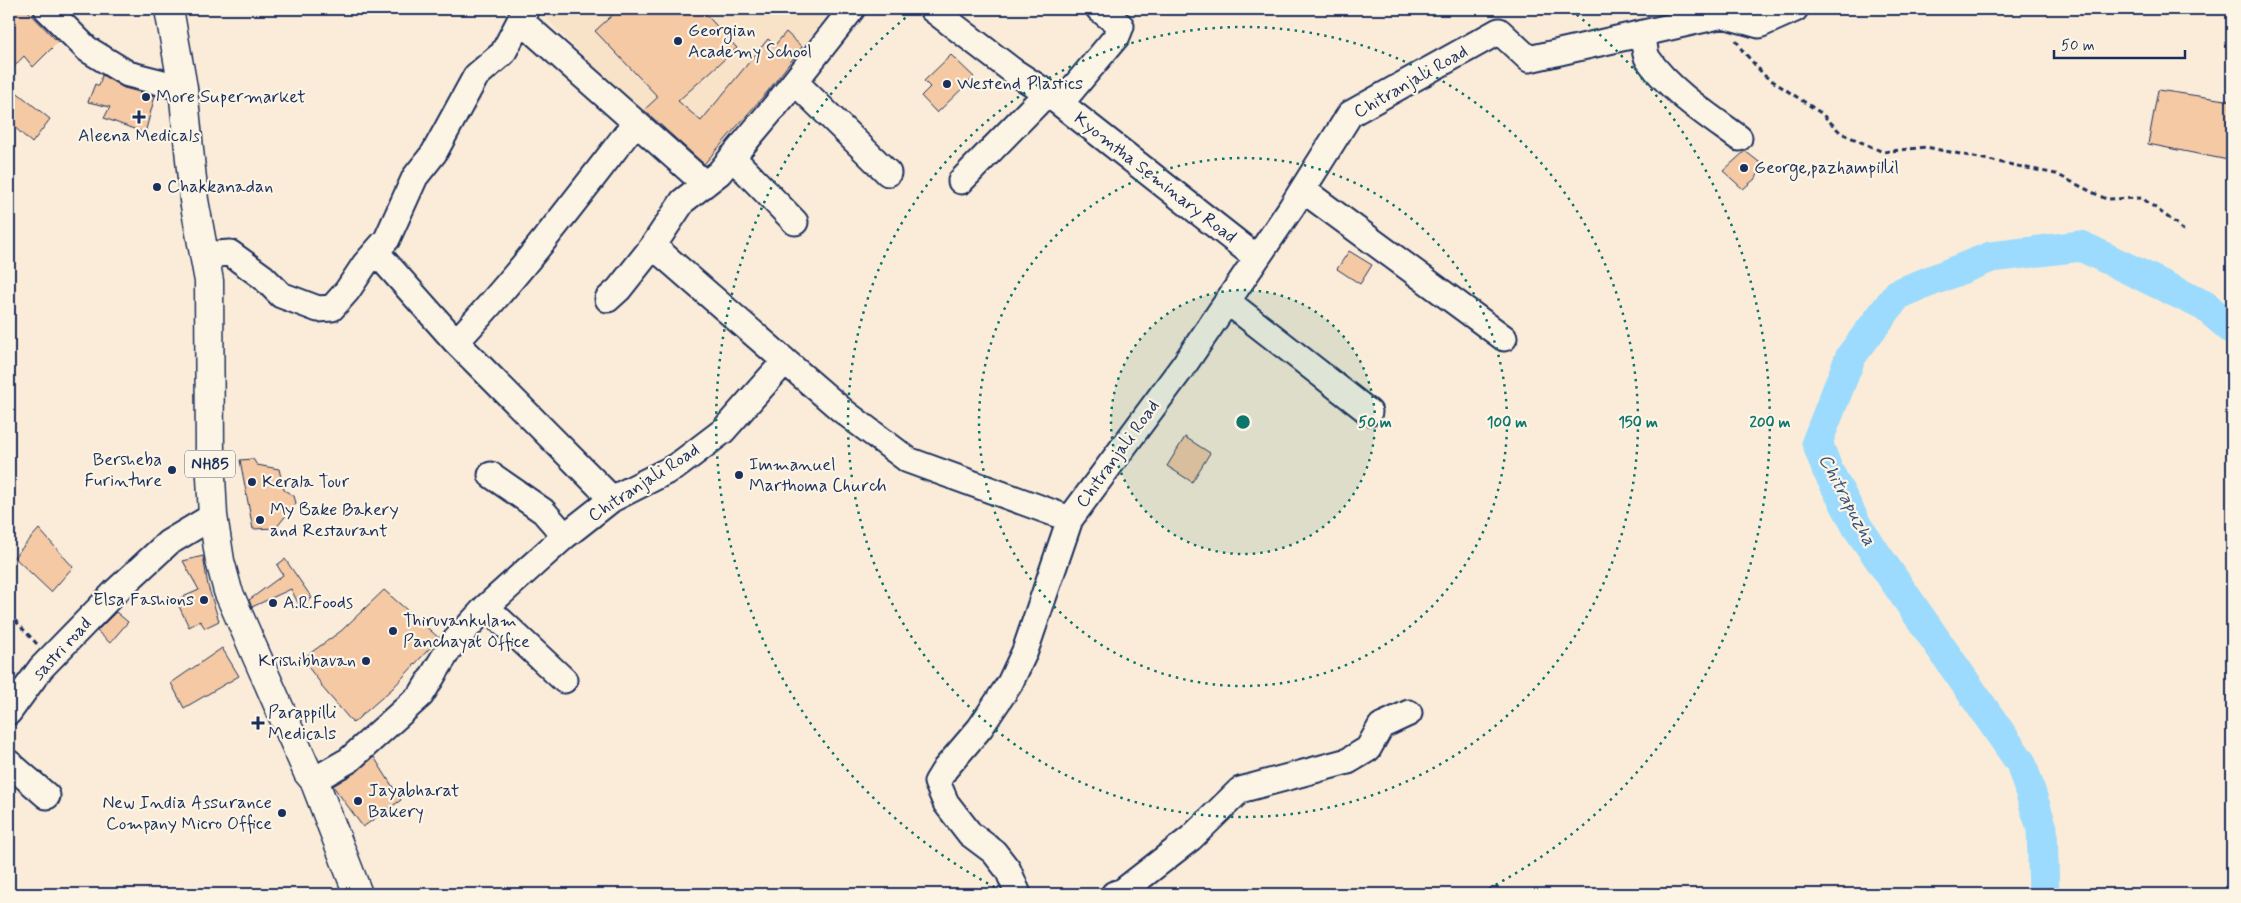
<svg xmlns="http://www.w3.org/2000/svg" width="2241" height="903" viewBox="0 0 2241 903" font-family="Mynerve,sans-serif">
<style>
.built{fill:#f8e2c8}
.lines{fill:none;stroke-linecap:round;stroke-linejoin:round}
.river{stroke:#9cdbfd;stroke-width:31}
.building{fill:#f4c9a3;stroke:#1b2f5e}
.minor-casing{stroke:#1b2f5e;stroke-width:29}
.highway-casing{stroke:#1b2f5e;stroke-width:31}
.path{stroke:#1b2f5e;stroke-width:3;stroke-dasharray:5 4;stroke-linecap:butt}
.minor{stroke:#fcf5e5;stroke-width:25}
.highway{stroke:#fcf5e5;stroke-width:28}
.ring{fill:none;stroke:#0f766e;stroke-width:2.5;stroke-dasharray:2.5 5}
.poi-dot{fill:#1b2f5e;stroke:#fcf5e5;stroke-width:2}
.labels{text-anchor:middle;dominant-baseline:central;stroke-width:4.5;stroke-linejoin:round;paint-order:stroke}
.shield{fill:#fcf5e5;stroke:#5e6a86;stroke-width:1}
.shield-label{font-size:16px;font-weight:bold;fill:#1b2f5e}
.poi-label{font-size:18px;fill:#1b2f5e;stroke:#fcf5e5;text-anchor:start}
.street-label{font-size:18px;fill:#1b2f5e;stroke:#fcf5e5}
.water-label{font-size:19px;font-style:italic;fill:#35517e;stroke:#fcf5e5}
.centre{fill:#0f766e;stroke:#fcf5e5;stroke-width:2.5}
.ring-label{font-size:15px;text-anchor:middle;font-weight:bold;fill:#0f766e;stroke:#fcf5e5;stroke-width:4.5;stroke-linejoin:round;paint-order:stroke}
</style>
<rect width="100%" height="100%" fill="#faecd8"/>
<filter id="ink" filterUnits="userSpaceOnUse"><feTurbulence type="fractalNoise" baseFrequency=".02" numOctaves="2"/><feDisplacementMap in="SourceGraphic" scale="10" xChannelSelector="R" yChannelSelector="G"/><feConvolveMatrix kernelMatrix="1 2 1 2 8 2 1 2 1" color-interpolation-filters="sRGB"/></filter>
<g filter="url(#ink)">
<path class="built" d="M537,9H832L701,175Z"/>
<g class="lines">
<path class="river" d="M2044,894L2042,828L2021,763L1858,528L1827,469L1817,442L1851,356L1898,294L1991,257L2081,246L2205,306L2232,329"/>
</g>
<path class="building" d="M9,9H26L58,42L33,67L24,56L9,72Z
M619,9H701L737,48L678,101L701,121L768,39L775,45L786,32L802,47L768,91L704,164L644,110L658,97L595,31Z
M951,55L974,77L937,113L921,96L930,87L924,81Z
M102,75L124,88L155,96L145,133L104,118L110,107L88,102L95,84L99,86Z
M9,86L50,119L32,143L9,122Z
M2158,90L2232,101V129L2228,160L2148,144Z
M1745,151L1763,165L1756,178L1743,189L1723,171Z
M1349,251L1372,265L1360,284L1337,269Z
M1185,437L1210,453L1192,482L1167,466Z
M253,459L257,465L279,469L284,490L294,496L296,503L276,528L253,529L240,460Z
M39,529L73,567L51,592L14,557Z
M203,556L208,586L219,621L205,628L200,621L189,627L176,600L199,590L183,561Z
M285,559L312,598L299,605L291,589L252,607L249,600L283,575L277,565Z
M384,590L439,638L393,688L353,723L321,686L322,685L302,659L341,631Z
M116,612L128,622L110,643L97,631Z
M222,648L239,676L184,708L171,683Z
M374,757L401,800L363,827L333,786L356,772Z"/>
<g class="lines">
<defs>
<path id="minor" d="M47,9L87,49L128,74L183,88
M932,9L1013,71L1047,93L1257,258
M520,20L705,184
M1643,33C1644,40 1644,53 1648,59C1669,90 1709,116 1739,138
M795,82L888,173
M1061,103L1117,36L1121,26L1099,9
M732,157L795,222
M961,181L1047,93
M1303,190L1504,338
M376,252L456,342C521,273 577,198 635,123
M205,255L230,253L263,277L281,295L318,309L332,308L347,291L365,264L387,239L415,177L434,153L476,76L503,53L526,9
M608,299L619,289L653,246
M1227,301L1369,412
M456,342L612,499
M785,361L653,246L683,201L719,173L781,99L852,9
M491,475L543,511L565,536
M486,607L564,680
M9,712L41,668L115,592L168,543L213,516
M9,763L47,796
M314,780L349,760L421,695L452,644L486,607L565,536L612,499L677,466L723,431L785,361L843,411L908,460L1070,519L1184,365L1291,208L1350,114L1499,31L1529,59L1723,15L1759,25L1795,9
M1018,894L1008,870L994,852L970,834L946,803L937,782L945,769L980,728L1010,683L1025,651L1070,519
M1114,894L1123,891L1191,838L1240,790L1348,761L1368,749L1381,726L1409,713"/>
<path id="highway" d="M169,9L183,88L194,200L209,281L210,457L213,516L220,561L228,591L308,773L314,780L358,894"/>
</defs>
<use href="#minor" class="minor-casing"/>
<use href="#highway" class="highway-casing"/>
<path class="path" d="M1736,40L1742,50L1765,76L1821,113L1841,133L1883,152L1926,147L2056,174L2106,199L2142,198L2177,224L2184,232
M9,614L37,644"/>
<use href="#minor" class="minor"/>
<use href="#highway" class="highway"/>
</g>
</g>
<circle cx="1243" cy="422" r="132" fill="#0f766e" fill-opacity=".12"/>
<g class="ring">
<circle cx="1243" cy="422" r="132"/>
<circle cx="1243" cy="422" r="264"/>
<circle cx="1243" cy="422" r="395"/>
<path d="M1008 894A527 527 0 0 1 915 10M1571 10A527 527 0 0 1 1478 894"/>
</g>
<g class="poi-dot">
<circle cx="678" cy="41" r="5"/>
<circle cx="947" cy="84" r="5"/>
<circle cx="146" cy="97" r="5"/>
<path d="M136.5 109.5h5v5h5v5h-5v5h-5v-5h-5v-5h5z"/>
<circle cx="1744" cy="168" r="5"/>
<circle cx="157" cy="187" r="5"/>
<circle cx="172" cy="470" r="5"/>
<circle cx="739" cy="475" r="5"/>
<circle cx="252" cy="482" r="5"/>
<circle cx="260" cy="520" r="5"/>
<circle cx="204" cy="600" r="5"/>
<circle cx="273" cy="603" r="5"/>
<circle cx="393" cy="631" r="5"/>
<circle cx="366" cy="661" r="5"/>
<path d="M255.5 715.5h5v5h5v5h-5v5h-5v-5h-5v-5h5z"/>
<circle cx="358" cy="801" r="5"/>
<circle cx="282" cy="813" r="5"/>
</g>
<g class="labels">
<rect class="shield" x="185" y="450.5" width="50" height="27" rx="4"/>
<g class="shield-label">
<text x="210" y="464">NH85</text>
</g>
<g class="poi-label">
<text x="688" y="31">Georgian<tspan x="688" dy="21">Academy School</tspan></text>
<text x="957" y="84">Westend Plastics</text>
<text x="156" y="97">More Supermarket</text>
<text x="139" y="136" text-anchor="middle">Aleena Medicals</text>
<text x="1754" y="168">George,pazhampillil</text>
<text x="167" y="187">Chakkanadan</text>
<text x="162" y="460" text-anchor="end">Bersheba<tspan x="162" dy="21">Furinture</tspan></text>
<text x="749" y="465">Immanuel<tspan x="749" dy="21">Marthoma Church</tspan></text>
<text x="262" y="482">Kerala Tour</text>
<text x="270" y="510">My Bake Bakery<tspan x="270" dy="21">and Restaurant</tspan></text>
<text x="194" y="600" text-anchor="end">Elsa Fashions</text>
<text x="283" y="603">A.R.Foods</text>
<text x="403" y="621">Thiruvankulam<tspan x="403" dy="21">Panchayat Office</tspan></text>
<text x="356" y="661" text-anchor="end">Krishibhavan</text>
<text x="268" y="713">Parappilli<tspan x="268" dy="21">Medicals</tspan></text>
<text x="368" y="791">Jayabharat<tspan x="368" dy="21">Bakery</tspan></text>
<text x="272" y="803" text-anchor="end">New India Assurance<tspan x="272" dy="21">Company Micro Office</tspan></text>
</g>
<g class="street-label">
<text transform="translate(1411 82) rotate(-30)">Chitranjali Road</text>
<text transform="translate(1155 178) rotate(38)">Kyomtha Seminary Road</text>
<text transform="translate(1118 454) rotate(-54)">Chitranjali Road</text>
<text transform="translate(644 483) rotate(-33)">Chitranjali Road</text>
<text transform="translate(62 649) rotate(-47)">sastri road</text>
</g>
<g class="water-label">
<text transform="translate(1847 500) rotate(62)">Chitrapuzha</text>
</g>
</g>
<circle cx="1243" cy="422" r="8" class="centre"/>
<g class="ring-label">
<text x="1375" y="427">50 m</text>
<text x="1507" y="427">100 m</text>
<text x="1638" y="427">150 m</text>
<text x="1770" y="427">200 m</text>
</g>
<rect width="2241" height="903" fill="none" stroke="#fcf5e5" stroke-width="30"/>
<rect x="15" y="15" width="2211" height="873" fill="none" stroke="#1b2f5e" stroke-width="2" filter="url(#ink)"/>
<path d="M2054 50v8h131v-8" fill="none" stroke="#1b2f5e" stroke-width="2.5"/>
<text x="2061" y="50" font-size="15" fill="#1b2f5e" stroke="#fcf5e5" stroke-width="4" paint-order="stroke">50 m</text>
</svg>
